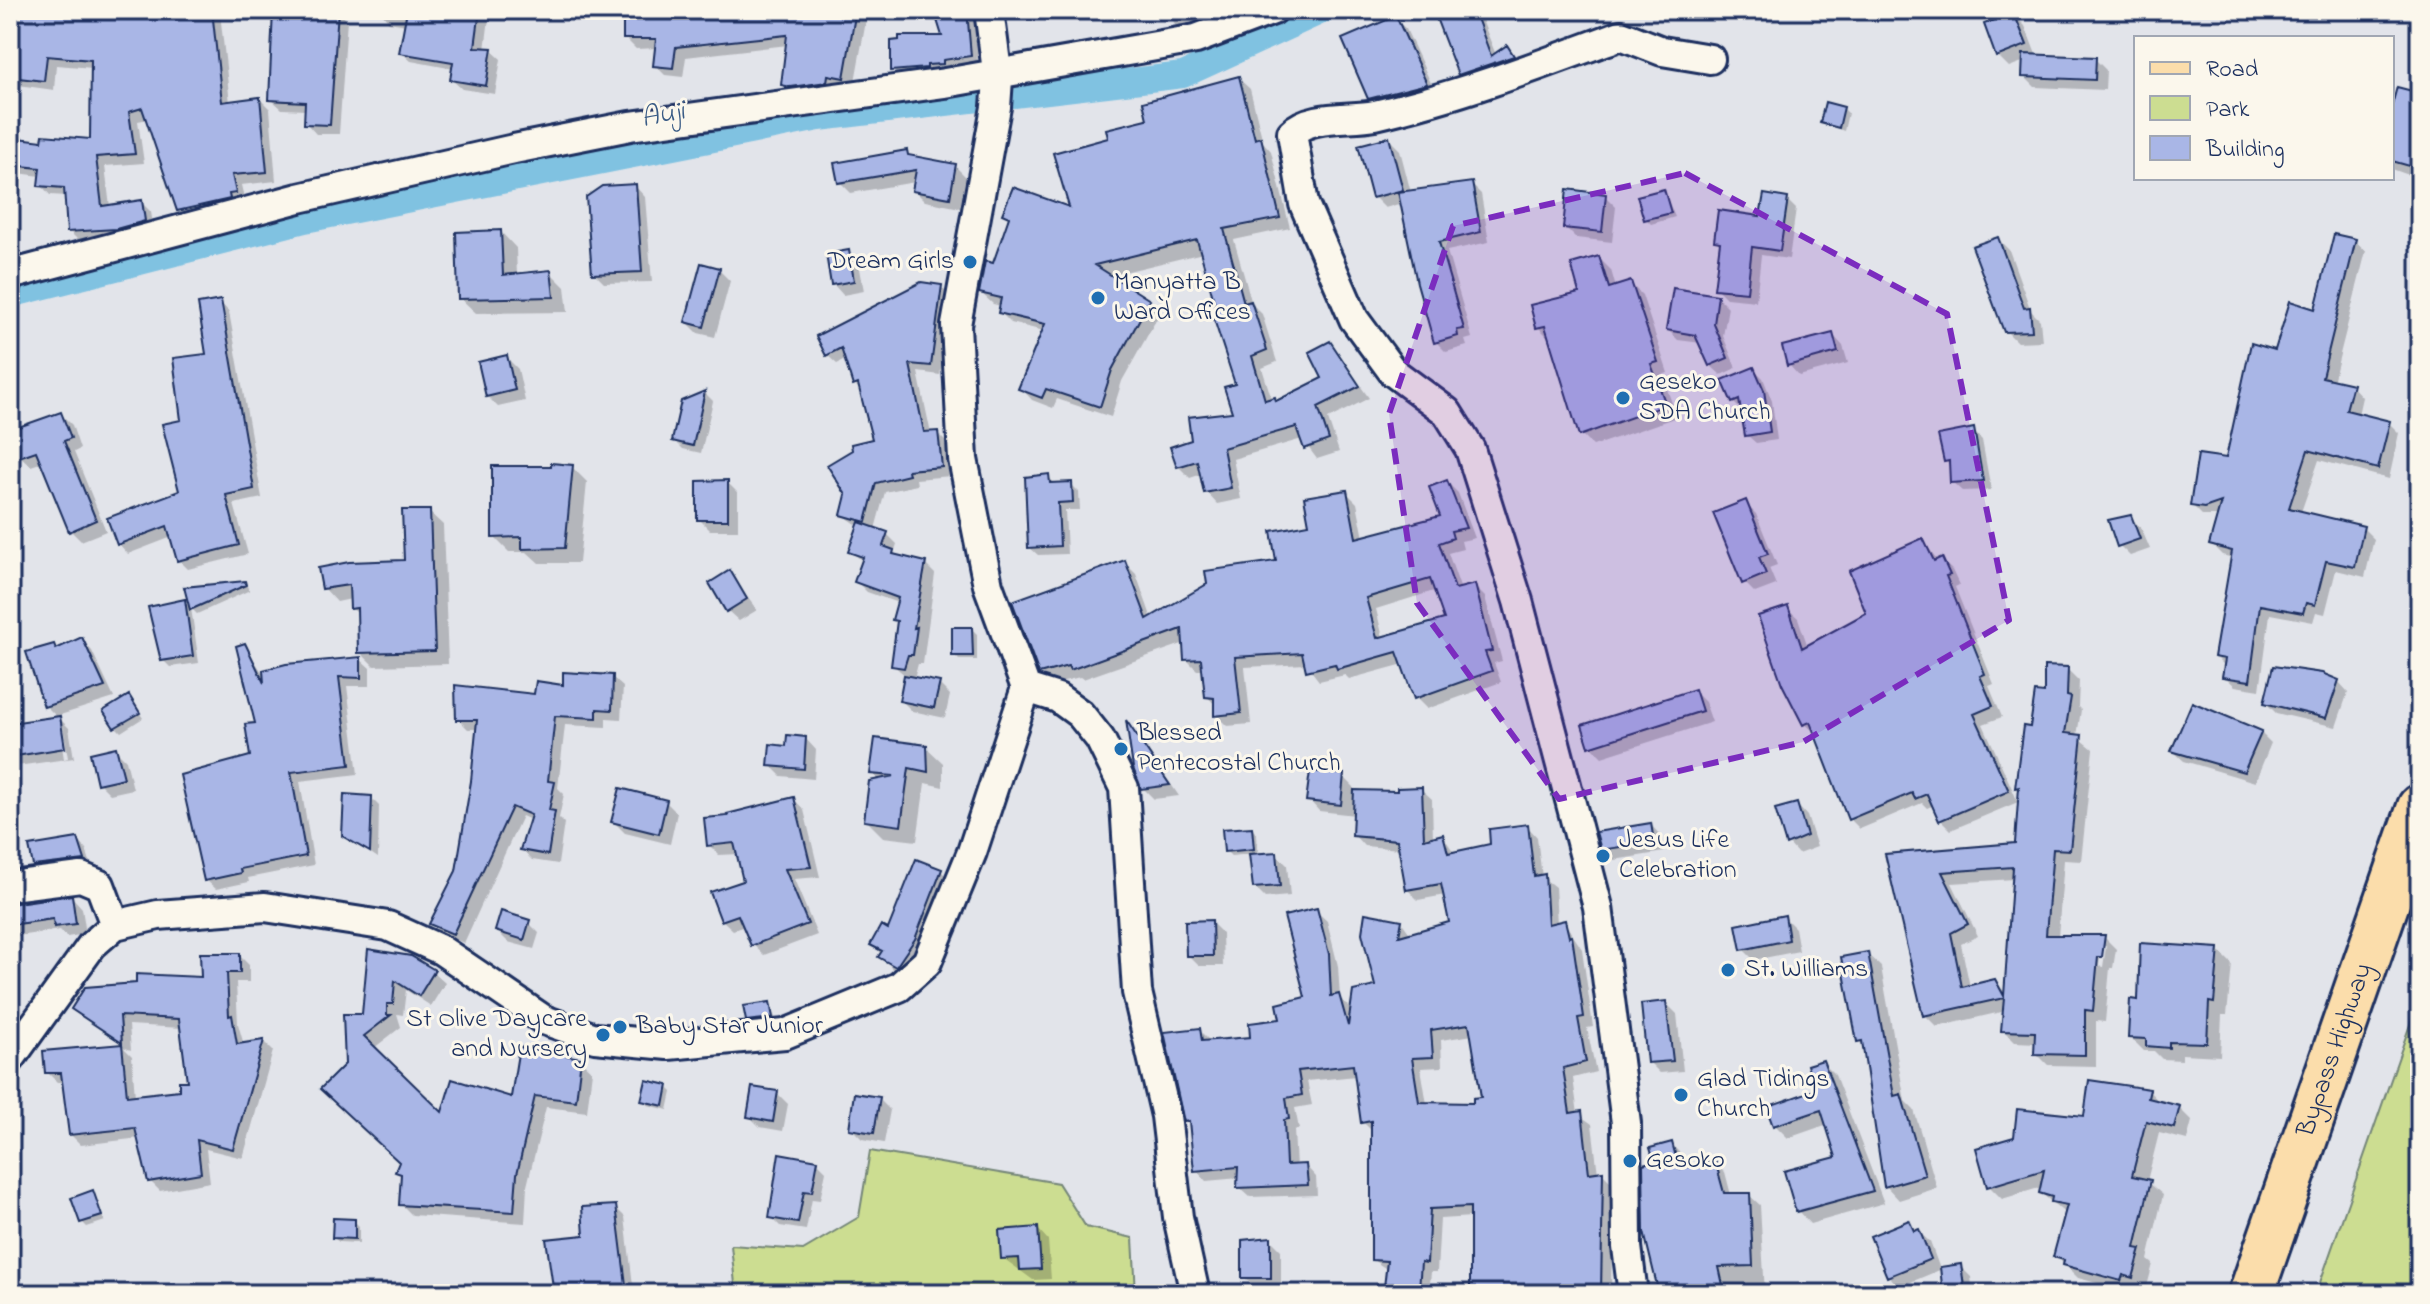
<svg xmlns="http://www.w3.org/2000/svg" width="2430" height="1304" viewBox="0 0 2430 1304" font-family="'Indie Flower',sans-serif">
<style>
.green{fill:#ccdd91;stroke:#748678;stroke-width:2}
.shadow{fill:#0003;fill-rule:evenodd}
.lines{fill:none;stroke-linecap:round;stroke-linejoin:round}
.canal{stroke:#80c2e1;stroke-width:26}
.building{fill:#a9b6e6;stroke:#1b2f5e;stroke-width:2;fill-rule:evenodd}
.minor-casing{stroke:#1b2f5e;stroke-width:34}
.primary-casing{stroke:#1b2f5e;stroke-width:50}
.minor{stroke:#fbf7ec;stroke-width:28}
.primary{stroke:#fbddab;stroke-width:44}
.marked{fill:#7b2cbf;fill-opacity:0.2;stroke:#7b2cbf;stroke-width:6;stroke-dasharray:16 10;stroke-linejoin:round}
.poi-dot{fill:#1f6fb2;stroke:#fbf7ec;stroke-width:3}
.labels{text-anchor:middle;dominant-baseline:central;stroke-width:6;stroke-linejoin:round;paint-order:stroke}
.poi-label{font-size:26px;fill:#1b2f5e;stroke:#fbf7ec;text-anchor:start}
.street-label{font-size:26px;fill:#1b2f5e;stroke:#fbf7ec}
.water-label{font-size:28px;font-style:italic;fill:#395b85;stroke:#fbf7ec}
</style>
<rect width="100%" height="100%" fill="#e2e4ea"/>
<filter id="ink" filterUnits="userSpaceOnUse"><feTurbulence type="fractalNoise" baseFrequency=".0125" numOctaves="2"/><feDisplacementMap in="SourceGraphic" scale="16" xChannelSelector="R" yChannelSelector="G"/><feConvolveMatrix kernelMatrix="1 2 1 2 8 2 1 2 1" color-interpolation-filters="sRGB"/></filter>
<g filter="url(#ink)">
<path class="green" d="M2420,996V1294H2316Z
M870,1151L1058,1183L1086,1227L1133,1238L1136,1294H736L731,1245L803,1250L859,1217Z"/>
<path class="shadow" d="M10,10H239L220,13L230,103L260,99L270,109L276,181L241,185L245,202L189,220L179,210L148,119L138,121L144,163L105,166L110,207L141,202L151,212L154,231L127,238L79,241L69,231L67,196L50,195L41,185V176L10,172V153L92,141L93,68L56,65L54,90L18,85L10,78Z
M275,10H337L347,20L339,134H316L306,123V110L282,109L271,99Z
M380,10H490L485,50H491L501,59L495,94L462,89L452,80L454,69L411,61L401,52L406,25L389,22Z
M625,10H868L854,87L793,95L783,84L788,45L686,57L683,77L665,75L655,65L657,48L636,49L625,38Z
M936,10H969L974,17L978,64L901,78L893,70L945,38Z
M1073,10H1094L1078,15Z
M1169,10H1252L1186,36L1175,25Z
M1436,10H1478L1496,55L1506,48L1523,66L1470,84L1460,74Z
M2014,15L2025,26L2037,57L2095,59L2106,70L2105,90L2035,87L2024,76L2025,61L2009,67L1998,56Z
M1395,19L1406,29L1436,94L1381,108L1370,98Z
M1238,78L1250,89L1263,142L1271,151L1290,228L1234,240L1252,304L1262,314L1277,362L1262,368L1272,400L1278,402L1325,378L1330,343L1369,398L1328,419L1339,452L1317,459L1302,439L1233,459L1241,499L1217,504L1206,492L1202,474L1190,478L1178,466L1194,441L1235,413L1238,385L1203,253L1108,276L1160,313L1122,381L1111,417L1057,399L1053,408L1032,400L1021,388L1044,331L1011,323L1000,312L1001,306L993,304L981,293L1010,220L1004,214L1072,211L1111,140Z
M2420,94V179L2392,169V111Z
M1843,108L1848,113L1844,131L1822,123Z
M1389,139L1400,150L1411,193L1471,184L1481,194L1489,242L1447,251L1472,338L1465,340L1467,346L1446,352L1436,342L1402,203L1385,208L1374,197Z
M906,152L912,158L955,166L966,177L960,208L925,201L914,190L915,182L851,193L840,182Z
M635,186L645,197L652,282L604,283L594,273Z
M1664,191L1675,217L1651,224L1646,219Z
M1605,196L1616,207L1612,242L1576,238L1565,227Z
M1787,200L1796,209L1789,259L1761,255L1756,301L1726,298L1716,288L1721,246L1716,240L1762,218Z
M10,211L14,226L10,228Z
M501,232L516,248L517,276L550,272L565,287L568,312L476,313L460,298Z
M1998,239L2009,250L2031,311L2040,320L2042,341L2017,342L2006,331Z
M2355,241L2366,251L2333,382L2352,386L2362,397L2358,415L2389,423L2399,433L2389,479L2319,460L2301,512L2363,528L2374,539L2365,577L2336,570L2325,614L2316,612L2313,622L2270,614L2260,690L2235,686L2224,676L2226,667L2216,657L2233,558L2222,555L2211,544L2219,516H2203L2192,505L2227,460L2276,352L2317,312Z
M848,252L859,263L864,291L843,295L833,284Z
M1599,258L1611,270L1616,288L1630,283L1642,295L1668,373L1662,375L1677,417L1593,446L1581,434L1550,339L1538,327L1582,294Z
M719,270L730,281L715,337L698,333L687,322Z
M941,287L951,297L940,375L918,372L931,434L937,433L947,443L951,476L916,479L917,485L885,492L875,529L887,534L897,544L894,553L899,558L925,564L935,574L923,664H918L914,679L939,684L950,695L945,718L912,711L901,700L906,676L893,665L898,603L867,592L857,582L864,562L850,551L859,526L843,515L874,441L862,391L855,385L847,359L837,364L827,355Z
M1718,297L1728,307L1723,336L1736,368L1721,375L1710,365L1701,343L1678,340L1668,330Z
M220,302L229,312L262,498L234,504L248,554L188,569L179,560L172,537L128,554L119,544L181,492Z
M1833,335L1843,346L1848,363L1799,376L1789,365Z
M507,358L518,369L525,401L498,407L487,396Z
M1754,369L1763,378L1772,401L1777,440L1756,443L1747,435L1742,411L1733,402Z
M705,393L713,401L701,453L683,449L674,440L683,402Z
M61,414L72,425L80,449L74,452L106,531L81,541L70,530L43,462L31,466L20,456Z
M1973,431L1982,440L1991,490L1962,491L1952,482V467L1945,461Z
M572,467L587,482L579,563H539L527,552H509L494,537Z
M1048,477L1057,485L1071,484L1079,492L1080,510H1065L1067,554L1038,555L1029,547Z
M727,482L738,493V530H710L699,519Z
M1447,482L1458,493L1475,538L1461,541L1463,549L1448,553L1461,590L1474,586L1485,597L1502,661L1494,663L1501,682L1427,709L1416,698L1404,664L1349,679L1345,675L1319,681L1306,664L1245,667L1251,724L1227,726L1216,715V706L1207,696L1204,670H1197L1186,659L1185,643L1083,679L1080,677L1052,684L1041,673L1125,563L1136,574L1152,619L1278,563L1346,492L1357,503L1364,538L1443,517ZM1437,590L1447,620L1383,638L1376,609Z
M1745,503L1756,514L1777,565L1769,568L1776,585L1755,593L1744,582Z
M429,512L443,525L448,664L374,666L360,652L359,615L352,608L351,599L337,602L324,588L406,562Z
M2130,517L2141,528L2150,549L2130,556L2119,545Z
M1923,540L1938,561L1941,560L1952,570L1959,585L1955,587L1994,684L1989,686L2002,717L1983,724L2018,802L1951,830L1941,820L1934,805L1927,808L1922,803L1860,829L1850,819L1817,734L1805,724L1787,608L1798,618L1808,647L1869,614Z
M729,573L757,610L739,621L728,611Z
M244,583L250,590L197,614L192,609Z
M184,601L191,608L199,663L170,667L163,660Z
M972,629L977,634V660H959L954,655Z
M82,640L92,651L114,698L57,716L69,728L74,758L10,767V725L58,718L46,706L53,646L58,651ZM59,726H63L68,758L64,759Z
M244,645L262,672L287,666L360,659L370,668V686H347L358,774L300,781L314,865L248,878L249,882L216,889L206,880L252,758L257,725Z
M2067,669L2079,681L2078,707L2081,710L2077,736L2093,749L2081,861L2064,860L2058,937H2104L2116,949L2113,968H2110L2105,1022L2096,1021V1066L2048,1065L2036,1053L2037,1043L2015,1042L2003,1030L2005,1011L1937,1027L1925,1015L1888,856L2017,845L2021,792L2017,788L2024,728L2032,729L2046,695ZM2014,879L2006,993L1994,981L1970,987L1961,944L1978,936L1952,883ZM2101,946H2106L2103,967L2099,966Z
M612,677L623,687L621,719L606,718V727L565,725L558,788L564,794L559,818L564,823L558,864L532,860L522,850L531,820L522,816L464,943L442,934L432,924L458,872L478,729H468L458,719L565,687Z
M2338,681L2348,692L2336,727L2276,713L2266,703Z
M1694,691L1705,702L1712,722L1602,757L1591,746Z
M133,703L143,718L121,732L116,727Z
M1129,725L1136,733L1179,796L1154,799L1143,788Z
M2260,732L2271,743L2255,782L2184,761L2173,751Z
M806,739L816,750L814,779L781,776L770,765L788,748Z
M926,747L943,763V787L925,783L917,841L883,837L866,820L880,781L872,773Z
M115,749L126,760L133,789L110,794L99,783Z
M1343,776L1354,787V792L1399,793L1421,789L1432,799L1433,838L1443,836L1455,854L1493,846L1527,826L1537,837L1542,877L1555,887L1557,924L1564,922L1582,949L1593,1027L1587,1028L1596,1072L1573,1078L1578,1114L1592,1124L1598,1174L1602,1173L1613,1184L1611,1291L1616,1294H1472V1217L1440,1219L1437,1272H1431L1429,1294H1394L1386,1286L1388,1270L1373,1260V1132L1363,1122L1356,1076L1307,1081L1312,1105L1295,1108L1299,1129L1294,1130L1296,1167L1306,1166L1316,1177L1317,1195L1250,1197L1239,1187L1240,1178L1206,1181L1196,1170L1192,1127L1186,1121L1199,1030L1210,1041L1253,1039L1308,998L1316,911L1327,921L1338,966L1340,998L1352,1010L1377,988L1401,921L1411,935L1451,924L1445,895L1418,900L1407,889L1400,849L1364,846L1354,835L1355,815L1319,811L1309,800ZM1473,1035L1483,1099L1476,1105L1427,1104L1421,1068L1442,1067L1441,1040Z
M10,778L19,805L10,808L14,818L10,819Z
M371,798L379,806L378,858L344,835Z
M794,799L804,810L820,877L794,879L817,935L764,955L753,945L745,926L733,930L722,920L746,882L739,854L719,855L709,845L730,818Z
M666,802L677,813L670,844L625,833L614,822Z
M1797,805L1807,816L1817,847L1798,854L1788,843Z
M1651,825L1661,836L1664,852L1614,860L1603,849Z
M1252,829L1257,834L1258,855L1276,854L1287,865L1290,896L1265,898L1254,887L1251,854L1231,856L1226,851Z
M78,840L86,849L92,868L43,874L34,865Z
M941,871L952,882L908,976L892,968L873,944L889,932Z
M72,897L82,908L86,934L67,937L60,930L10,937V906Z
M1784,917L1795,928L1799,951L1754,960L1743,949Z
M528,922L539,933L534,949L508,942L497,931Z
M1211,922L1222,933L1223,966H1199L1188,955Z
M2218,950L2232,964L2227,1015H2222L2220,1056L2182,1054V1060L2162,1059L2154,1051H2144L2130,1037L2139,1002Z
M370,951L433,972L445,983L431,1006L406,990L403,1015L397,1014L401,1027L374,1048L443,1116L512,1100L580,1060L592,1071L587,1112L546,1107L527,1186L525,1223L412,1215L401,1204L402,1176L397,1171L401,1163L347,1065L364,1016Z
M1867,954L1881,967L1905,1101L1914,1110L1937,1188L1899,1200L1886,1186L1865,1047L1859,1041Z
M239,955L249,965V982H236L238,1024L244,1045L264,1042L273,1051L243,1158L206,1149L210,1182L160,1191L150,1181L140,1138L81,1145L71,1135L65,1082H57L47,1072L45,1052L124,1045L73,1008L203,979ZM129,1025L182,1028L190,1083L181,1092L135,1097L132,1056L123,1047L131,1050Z
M1666,1003L1677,1014L1683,1071L1660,1073L1649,1062Z
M769,1004L777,1022L753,1025L748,1020Z
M1822,1062L1835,1075L1884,1203L1810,1224L1798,1211L1839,1158L1828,1124L1788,1138L1775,1125L1817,1091Z
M667,1087L672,1092L668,1110L648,1105L643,1100Z
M2149,1091L2161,1104L2179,1108L2192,1121L2187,1140L2159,1133L2147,1181L2163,1195L2148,1260L2153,1264L2146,1290L2136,1287L2134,1293L2078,1278L2056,1256L2067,1215L2041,1193L2042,1187L2002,1199L1989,1186L2086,1118Z
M777,1093L788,1104L783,1131L760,1127L749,1116Z
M879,1099L890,1110L884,1143L862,1139L851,1128Z
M1671,1144L1682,1155L1686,1169L1714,1162L1725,1172L1731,1195H1749L1760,1205L1765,1294H1651L1660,1289L1656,1163Z
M817,1162L826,1171L820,1200L812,1199L806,1230L780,1226L771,1217Z
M92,1193L105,1221L87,1227L82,1222Z
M615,1207L625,1217L634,1294H556L586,1237Z
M354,1221L359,1226V1243L339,1242L334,1238Z
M1909,1223L1930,1242L1940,1269L1960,1266L1971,1277L1973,1294H1945L1942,1269L1899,1287L1889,1276Z
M1038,1229L1048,1240L1051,1279L1033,1280L1003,1258Z
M1270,1239L1281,1250V1288H1255L1244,1277Z"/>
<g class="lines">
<path class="canal" d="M10,295L305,220L819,118L1183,75L1324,10"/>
</g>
<path class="building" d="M10,10H212L222,102L260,97L267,172L232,175L236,193L229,194L230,199L177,211L142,108L129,112L135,154L96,157L102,206L142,200L145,221L116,229L67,232L64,188L38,186L40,168L10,165V137L42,141L43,135L90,139L91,60L47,56L44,81L10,77Z
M273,10H338L330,125L304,124L305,102L269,100Z
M407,10H480L475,47L492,48L486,86L450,80L453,62L399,53Z
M623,10H856L844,78L828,75L827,82L791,87L781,85L787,35L676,47L673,68L653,66L656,39H623Z
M934,10H967L971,56L943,60V64L927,65V68L891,71V41L899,40V36H942Z
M1433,10H1474L1491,56L1507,45L1514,56L1458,75Z
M2014,13L2027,45L1996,57L1984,24Z
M1396,16L1427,84L1368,99L1342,39Z
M2023,54L2096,57L2095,80L2022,77Z
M1239,76L1255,139L1261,137L1280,218L1224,229L1244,303L1251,301L1267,350L1252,356L1265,400L1275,397L1276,401L1322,378L1309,352L1330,341L1360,386L1318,407L1329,440L1304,449L1296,427L1223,448L1231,488L1204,493L1197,461L1177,467L1170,447L1191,440L1188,417L1232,412L1224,387L1235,384L1212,313L1217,312L1197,240L1095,265L1150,300L1112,370L1100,407L1046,389L1042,398L1018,389L1045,324L998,313L1001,298L979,293L985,261L993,263L1009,217L1002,214L1013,187L1069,207L1053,153L1108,138L1106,129L1147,119L1143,102Z
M2397,87L2420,93V169L2392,161V105Z
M1825,102L1844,107L1839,128L1820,123Z
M1389,137L1403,190L1372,198L1358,145Z
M907,150L908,155L956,164L950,198L912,191L916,170L838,183L834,163Z
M1472,182L1481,232L1439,242L1464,329L1457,330L1458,336L1434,343L1417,283L1398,192Z
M636,184L642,272L592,274L586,197L602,186Z
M1567,189L1606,194L1602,232L1563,228Z
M1664,189L1671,213L1644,220L1637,196Z
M1764,194L1788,198L1780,251L1752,247L1747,292L1714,289L1720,242L1714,241L1718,210L1760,216Z
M501,230L503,275L551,270L554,297L458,299L456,232Z
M2334,234L2356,239L2322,377L2353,384L2346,410L2390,421L2378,469L2308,450L2289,508L2364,526L2355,567L2326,561L2315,605L2306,603L2303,613L2260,605L2250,681L2222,677L2225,659L2214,657L2232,551L2209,545L2221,502L2204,508L2190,506L2198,454L2226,458L2251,343L2275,350L2290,301L2315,309Z
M1998,237L2024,308L2030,307L2032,331L2004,332L1972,246Z
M849,250L854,281L831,285L826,254Z
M1599,256L1609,288L1631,281L1658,362L1651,364L1666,405L1579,436L1545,326L1536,328L1530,305L1579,293L1571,264Z
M701,263L720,268L704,327L685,322Z
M921,282L942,285L931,366L910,364L924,432L938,431L942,467L908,470L909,475L876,483L866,522L841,515L846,495L827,465L852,450L851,444L872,439L858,384L853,386L841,348L826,356L816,336Z
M1673,288L1718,295L1714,324L1728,358L1709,366L1695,335L1666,330Z
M221,300L254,489L226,495L239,545L177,561L167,526L117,545L107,518L179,491L162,424L181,420L173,358L206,354L198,304Z
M1833,333L1838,352L1787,366L1782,346Z
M507,355L515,390L486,397L478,362Z
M1754,367L1764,390L1770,432L1745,436L1739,400L1732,403L1722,380Z
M705,391L693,446L672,441L681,401Z
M61,412L71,438L64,441L96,520L69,532L36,451L19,457L10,433V430Z
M1974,428L1983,481L1950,483L1949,461L1944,462L1938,435Z
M551,463L573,465L565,548L522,549V537L492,538V466H551Z
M1049,474L1050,483L1072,482L1073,502L1058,503L1060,546L1028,548L1025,477Z
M728,480V520H697V481Z
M1447,480L1466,528L1451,531L1453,538L1439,543L1455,589L1475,584L1492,651L1485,652L1492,671L1414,699L1397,652L1337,669L1335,664L1306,671L1302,653L1235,657L1241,713L1214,716V698L1205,697L1201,659L1184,660L1182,629L1070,670L1068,666L1039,674L1012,601L1125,560L1147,619L1207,584L1205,571L1276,561L1271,531L1309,524L1304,497L1347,490L1356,538L1440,516L1429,487ZM1430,579L1444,619L1377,638L1366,598Z
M1746,500L1768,554L1759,557L1766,574L1742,584L1713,513Z
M402,510H430L435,651L358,653L357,608L350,609L349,585L322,589L318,568L349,562L404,560Z
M2131,515L2140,539L2117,547L2108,520Z
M859,522L888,532L883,546L894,550L893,554L926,562L914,628L917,627L913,655H908L904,668L891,666L897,621L892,620L898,598L854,582L863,557L848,552Z
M1923,538L1934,561L1942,557L1950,575L1946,576L1985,674L1980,676L1993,706L1974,714L2009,791L1939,821L1927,794L1915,799L1912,793L1848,820L1810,722L1803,725L1782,684L1758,616L1788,606L1802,648L1866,613L1849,571Z
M730,570L747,599L726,612L709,583Z
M245,581L246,585L190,610L184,587Z
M185,599L193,656L161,661L148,607Z
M952,627H972L973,656H952Z
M82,637L105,687L44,707L26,652L54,644L56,649Z
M245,643L264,683L263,670L286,664L361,657V678L339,677L350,765L291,772L306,856L240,869L241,873L204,881L180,775L250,756L245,724L255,723L236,646Z
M2044,666L2068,667L2067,696L2071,697L2065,733L2082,735L2070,850L2053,849L2046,935H2105L2102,957H2098L2093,1011L2085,1010V1055L2034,1054L2035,1032L2001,1031L2004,998L1923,1016L1885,854L2015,843L2019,787L2015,788L2023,726L2030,727L2035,692L2044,693ZM2013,867L2004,996L1995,979L1962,987L1951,933L1968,924L1942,872Z
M2273,666L2322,673L2339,680L2326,718L2264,703Z
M563,672L613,675L612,710L597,709V718L555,716L548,781L555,782L549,810L555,811L548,855L520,850L531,815L512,807L453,934L429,924L456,871L471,781L477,720H456L455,685L534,694L536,681L563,685Z
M904,675L940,682L934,708L899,701Z
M1695,689L1702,711L1589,747L1582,725Z
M129,695L140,713L114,728L103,711Z
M2192,702L2262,731L2244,772L2171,751Z
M60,716L65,748L10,757V723Z
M1126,720L1170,785L1141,789L1133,768Z
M787,735L806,737L804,769L768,766L770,744L786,746Z
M875,738L927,745L928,772L909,768L901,826L864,821L869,781L894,776L870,774Z
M116,747L124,778L97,784L90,753Z
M1310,771L1344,774L1341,805L1306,801Z
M1422,787L1424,839L1443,834L1448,853L1490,844L1489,829L1528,824L1534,876L1545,874L1548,924L1565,920L1569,937L1572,936L1584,1017L1578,1018L1586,1062L1563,1068L1570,1113L1582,1111L1589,1173L1603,1171L1601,1294H1470V1207L1430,1209L1427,1263L1421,1262L1419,1290L1384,1287L1387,1261L1371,1260V1121L1361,1123L1353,1065L1298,1071L1302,1095L1286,1098L1289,1119L1284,1120L1286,1165L1306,1164L1308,1185L1237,1188L1238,1167L1194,1171L1189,1121L1184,1122L1164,1032L1200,1028L1202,1041L1250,1037L1249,1023L1280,1019L1277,1004L1305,997L1284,916L1317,908L1329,954L1331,996L1339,994L1348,1026L1353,991L1375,986L1362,933L1365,913L1402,920L1399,936L1449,922L1441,884L1406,890L1397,840L1352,836L1354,790L1397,791V788ZM1469,1024L1481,1097L1473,1098V1103L1419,1102L1412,1058L1433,1057L1431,1030Z
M620,788L667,800L659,834L611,822Z
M344,794L372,796L370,852L342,836Z
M794,797L811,867L785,869L808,924L751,946L738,915L721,921L710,892L743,881L734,843L707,846L704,818L728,816L727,814Z
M1797,803L1807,836L1786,845L1775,809Z
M1651,823L1654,842L1601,850L1596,832Z
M1252,827L1254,849L1224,852L1222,829Z
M78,838L85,860L33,866L29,846Z
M1277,852L1280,886L1253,888L1249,854Z
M916,859L942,869L915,939L896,967L878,957L882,951L870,945L881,925L888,929Z
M72,895L76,924L54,927L53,919L10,925V904Z
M501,911L530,920L524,940L495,931Z
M1785,915L1789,940L1741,950L1736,925Z
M1212,920L1213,956H1186L1185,921Z
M2140,943L2219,948L2214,1003L2209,1002L2207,1043L2169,1042V1048L2146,1046V1039L2128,1038L2130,999L2138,1000Z
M368,949L411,956L435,970L419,996L395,981L393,1004H387V1015H391L364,1036L442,1112L452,1079L511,1097L519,1047L581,1058L576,1101L535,1096L517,1174L514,1212L399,1205L401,1174L395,1172L399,1162L320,1089L345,1064L343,1014H362Z
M1868,952L1894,1096L1901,1094L1925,1175L1884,1187L1862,1041L1857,1042L1841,957Z
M200,953H240V973H227L229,1016L232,1015L237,1044L264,1040L233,1149L197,1140L201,1173L148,1182L135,1128L69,1135L61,1073H45L43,1051L122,1044L127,1096L179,1090V1081H187L179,1019L120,1016L122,1043L71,1009L85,987L136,983V974L201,977Z
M1666,1001L1673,1061L1647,1063L1641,1004Z
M770,1002L773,1018L746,1021L743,1006Z
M1823,1060L1873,1191L1796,1212L1784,1171L1836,1157L1821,1110L1773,1126L1766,1107L1815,1090L1807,1065Z
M646,1080L668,1085L664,1106L641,1101Z
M2089,1080L2150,1089L2148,1098L2180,1106L2174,1128L2146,1121L2132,1176L2151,1180L2135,1248L2141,1249L2133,1278L2123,1275L2121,1281L2063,1265L2064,1260L2053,1257L2067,1205L2051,1202L2052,1197L2039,1193L2044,1170L1987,1187L1976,1148L2014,1137L2017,1109L2084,1116Z
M752,1087L778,1091L773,1122L747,1117Z
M854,1093L880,1097L874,1133L849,1129Z
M1672,1142L1679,1169L1715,1160L1724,1193H1750L1753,1266L1719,1267L1725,1294H1659L1644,1232L1643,1164L1654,1161L1650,1148Z
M779,1153L818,1160L812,1192L804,1191L798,1223L769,1218Z
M93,1190L102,1216L80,1223L71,1198Z
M616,1205L626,1285L611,1288L612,1294H554L546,1239L584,1235L582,1207Z
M333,1218L355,1219V1239L332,1238Z
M1909,1220L1914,1231L1919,1229L1931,1259L1887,1277L1870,1236Z
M1038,1227L1041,1269L1020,1270L1019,1258L1001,1259L999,1230Z
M1271,1237V1278H1242V1240Z
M1961,1264L1965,1294H1943L1940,1267Z"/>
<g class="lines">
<defs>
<path id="minor" d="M989,10L998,79L996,107L956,325L963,459L988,585L1026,688L1058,698L1080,714L1100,739L1124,788L1137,992L1166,1116L1178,1217L1195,1294
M10,275L299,198L514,149L630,126L945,83L1196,39L1273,10
M10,886L81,877L100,885L115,925
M10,1059L92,945L115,925L158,915L265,907L388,926L441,950L544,1020L595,1038L668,1045L785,1034L899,987L927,962L972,852L1026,688
M1633,1294L1627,1247L1626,1123L1598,907L1518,601L1470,449L1447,412L1393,372L1354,319L1304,204L1292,133C1310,114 1351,120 1375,115C1459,96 1540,65 1621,35L1662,51L1710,59"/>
<g id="primary">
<path id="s1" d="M2251,1294L2420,807"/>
</g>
</defs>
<use href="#minor" class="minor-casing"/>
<use href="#primary" class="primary-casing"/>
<use href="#minor" class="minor"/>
<use href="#primary" class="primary"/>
</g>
</g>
<path class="marked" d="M1685,173L1947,314L2009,620L1803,742L1559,799L1417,603L1389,414L1453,226Z"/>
<g class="poi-dot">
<circle cx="970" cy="262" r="8"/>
<circle cx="1098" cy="298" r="8"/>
<circle cx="1623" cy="398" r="8"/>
<circle cx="1121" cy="749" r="8"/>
<circle cx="1603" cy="856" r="8"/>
<circle cx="1728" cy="970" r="8"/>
<circle cx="620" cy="1027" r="8"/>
<circle cx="603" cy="1035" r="8"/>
<circle cx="1681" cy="1095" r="8"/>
<circle cx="1630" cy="1161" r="8"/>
</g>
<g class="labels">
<g class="poi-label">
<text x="954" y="262" text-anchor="end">Dream Girls</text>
<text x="1114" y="283">Manyatta B<tspan x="1114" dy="30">Ward Offices</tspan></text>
<text x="1639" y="383">Geseko<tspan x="1639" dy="30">SDA Church</tspan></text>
<text x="1137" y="734">Blessed<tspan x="1137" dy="30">Pentecostal Church</tspan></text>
<text x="1619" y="841">Jesus Life<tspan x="1619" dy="30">Celebration</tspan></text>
<text x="1744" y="970">St. Williams</text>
<text x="587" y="1020" text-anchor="end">St Olive Daycare<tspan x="587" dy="30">and Nursery</tspan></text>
<text x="636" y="1027">Baby Star Junior</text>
<text x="1697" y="1080">Glad Tidings<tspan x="1697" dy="30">Church</tspan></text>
<text x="1646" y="1161">Gesoko</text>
</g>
<g class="street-label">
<text stroke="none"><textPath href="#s1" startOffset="258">Bypass Highway</textPath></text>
</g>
<g class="water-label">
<text transform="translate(663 116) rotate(-11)">Auji</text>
</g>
</g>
<rect width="2430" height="1304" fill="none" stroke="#fbf7ec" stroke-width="40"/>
<rect x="20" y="20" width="2390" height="1264" fill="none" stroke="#1b2f5e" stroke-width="3" filter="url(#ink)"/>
<rect x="2134" y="36" width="260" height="144" fill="#fbf7ec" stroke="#a1a7b3" stroke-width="2"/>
<rect x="2150" y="62" width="40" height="12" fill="#fbddab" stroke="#a1a7b3" stroke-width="2"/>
<text x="2206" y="76" font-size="24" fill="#1b2f5e">Road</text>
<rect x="2150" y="96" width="40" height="24" fill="#ccdd91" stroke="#a1a7b3" stroke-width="2"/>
<text x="2206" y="116" font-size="24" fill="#1b2f5e">Park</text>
<rect x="2150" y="136" width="40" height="24" fill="#a9b6e6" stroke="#a1a7b3" stroke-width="2"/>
<text x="2206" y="156" font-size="24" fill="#1b2f5e">Building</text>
</svg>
